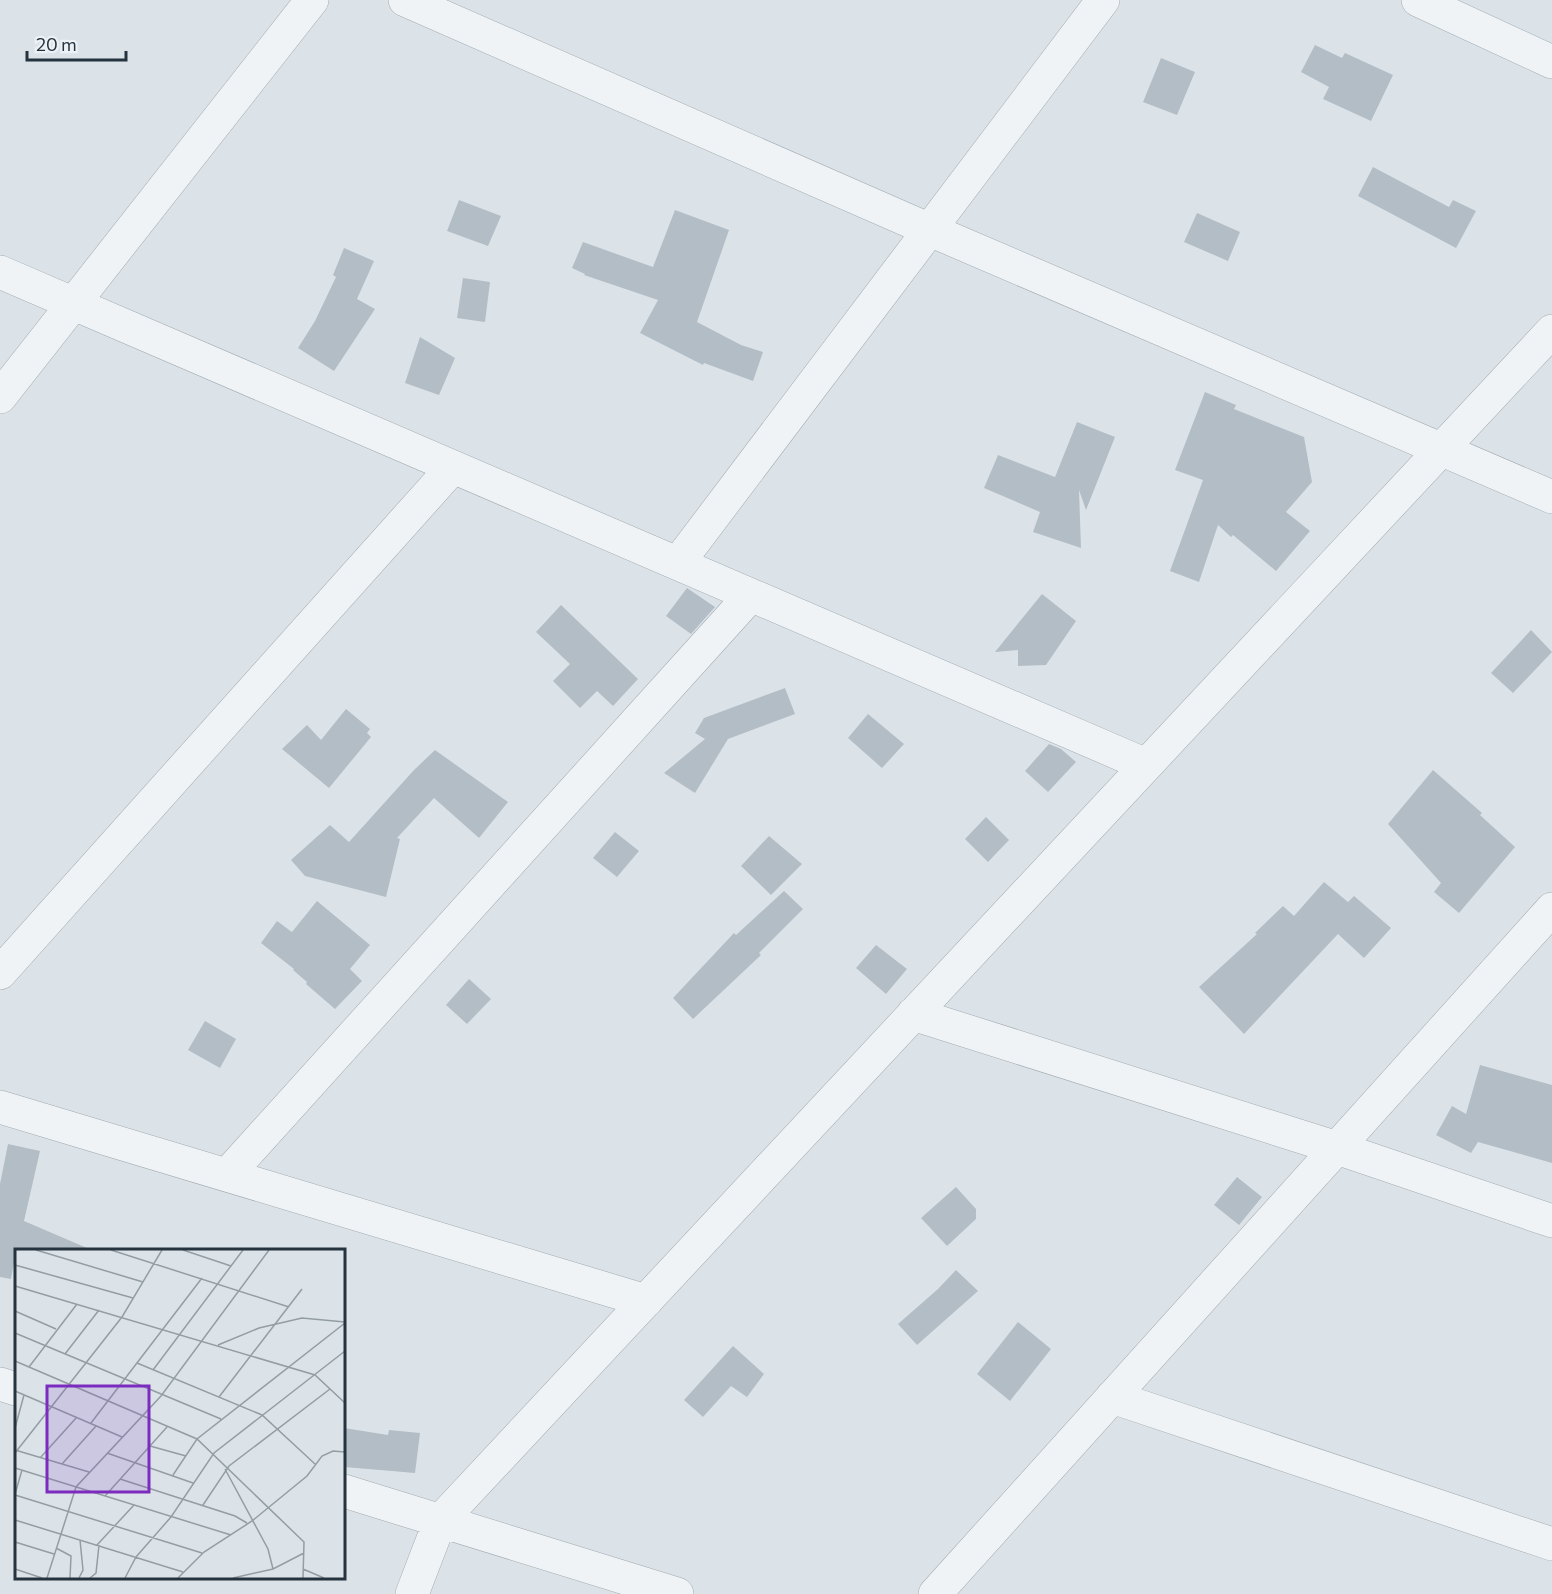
<svg xmlns="http://www.w3.org/2000/svg" width="1552" height="1594" viewBox="0 0 1552 1594" font-family="Commissioner,sans-serif">
<style>
.building{fill:#b3bdc5}
.lines{fill:none;stroke-linecap:round;stroke-linejoin:round}
.street-casing{stroke:#a1abb2;stroke-width:34}
.street{stroke:#eff3f6;stroke-width:33}
.inset-road{fill:none;stroke:#939da4;stroke-width:1.5}
.view{fill:#7b2cbf;fill-opacity:0.15;stroke:#7b2cbf;stroke-width:3}
.inset-edge{fill:none;stroke:#25333f;stroke-width:3}
</style>
<rect width="100%" height="100%" fill="#dce3e8"/>
<path class="building" d="M1315,45L1342,58L1345,53L1393,75L1371,121L1323,99L1329,87L1301,72Z
M1161,58L1195,72L1177,115L1143,102Z
M1373,167L1449,207L1453,200L1476,211L1456,248L1358,196Z
M459,200L501,216L488,246L447,231Z
M675,210L729,230L697,322L741,345L763,352L753,381L704,363L703,365L640,333L658,300L584,275L585,274L572,268L583,242L653,267Z
M1197,213L1240,232L1228,261L1184,242Z
M344,248L374,261L357,299L375,309L334,371L298,348L315,321L336,277L333,275Z
M463,278L490,282L485,322L457,318Z
M420,337L455,358L439,395L405,383Z
M1205,392L1236,405L1234,409L1304,437L1312,482L1286,512L1310,531L1276,571L1233,535L1231,537L1218,525L1199,582L1170,571L1203,480L1175,470Z
M1077,422L1115,437L1086,510L1079,490L1081,548L1033,532L1040,512L984,488L998,455L1055,477Z
M687,588L715,607L691,634L666,616Z
M1042,594L1076,621L1046,665L1018,666V650L995,652Z
M561,605L638,679L613,706L597,691L580,708L553,681L570,664L536,632Z
M1531,630L1552,652L1513,693L1491,673Z
M785,688L795,714L728,739L695,793L664,773L705,739L695,733L704,718Z
M346,709L370,729L367,733L371,737L329,788L282,749L307,725L321,740Z
M868,714L904,744L882,768L848,738Z
M1049,744L1061,749L1076,762L1048,792L1025,771Z
M435,750L508,802L479,838L434,798L397,838L400,839L386,897L305,876L291,860L330,825L349,842L414,770Z
M1433,770L1482,813L1480,815L1515,847L1459,913L1434,892L1441,883L1388,824Z
M986,817L1009,840L988,862L965,839Z
M615,832L639,851L617,877L593,858Z
M769,836L802,864L771,895L741,866Z
M1324,882L1348,902L1354,896L1391,928L1364,958L1338,934L1244,1034L1199,987L1257,934L1255,933L1283,906L1294,916Z
M784,891L803,909L759,953L761,955L693,1019L673,998L734,933L736,935Z
M317,901L370,945L350,969L362,981L335,1009L306,984L307,982L293,970L294,969L261,943L277,921L292,932Z
M876,945L907,969L886,994L856,968Z
M469,979L491,999L467,1024L446,1005Z
M205,1021L236,1039L220,1068L188,1050Z
M1480,1065L1552,1085V1163L1478,1142L1471,1153L1436,1135L1452,1106L1466,1114Z
M8,1144L40,1151L24,1221L94,1251H16L11,1279L0,1277V1184Z
M1237,1177L1262,1197L1239,1225L1214,1205Z
M956,1187L976,1209V1219L947,1246L921,1218Z
M956,1270L978,1291L917,1345L898,1324L938,1289Z
M1018,1322L1051,1349L1010,1401L977,1374Z
M733,1346L764,1374L747,1397L731,1386L703,1417L684,1400Z
M344,1428L388,1435L389,1430L420,1433L415,1473L344,1467Z"/>
<g class="lines">
<defs>
<path id="street" d="M405,0L930,230L1552,497
M1418,0L1552,62
M0,272L1146,765
M0,397L312,0
M678,563L1103,0
M0,973L453,467
M913,1014L1337,1148L1552,1221
M0,1107L646,1301
M227,1175L751,595
M0,1384L16,1389
M1112,1397L1552,1544
M344,1491L677,1594
M412,1594L440,1521L1552,331
M935,1594L1552,909"/>
</defs>
<use href="#street" class="street-casing"/>
<use href="#street" class="street"/>
</g>
<g transform="translate(15 1249)">
<rect width="330" height="330" fill="#dce3e8"/>
<path class="inset-road" d="M21,1L128,33M96,1L274,58M168,1L216,17M0,16L118,49M0,37L300,126L330,154M0,62L41,80M0,84L206,170M203,96L244,79L287,69L330,73M50,105L84,61M0,112L182,190L289,293L288,329M122,114L247,166L300,215M14,118L62,55M138,121L228,1M0,142L107,188M204,148L287,40M76,174L187,29M0,179L9,146M135,197L171,207M0,201L74,223M0,204L107,68L147,1M92,204L178,234M25,209L62,168M47,215L81,177M0,219L216,286M210,220L253,300L258,320M158,226L182,190L330,74M105,230L220,267L232,274M0,245L7,221M0,246L187,304M90,247L152,178M188,256L214,217L315,140M0,271L168,323M0,293L39,305M82,296L119,256M41,299L56,307L55,329M0,320L27,329M288,320L309,329M32,329L61,238L146,147L254,1M64,329L68,321L65,291M75,329L81,324L84,296M110,329L121,308L156,268L199,204L330,102M163,329L189,303L237,272L292,227L307,207L318,202L330,203M218,329L258,320L289,304"/>
<path class="view" d="M32,137H134V243H32Z"/>
<rect width="330" height="330" class="inset-edge"/>
</g>
<path d="M27 51v9h99v-9" fill="none" stroke="#25333f" stroke-width="3"/>
<text x="36" y="51" font-size="18" fill="#25333f" stroke="#ecf1f5" stroke-width="4.5" paint-order="stroke">20 m</text>
</svg>
